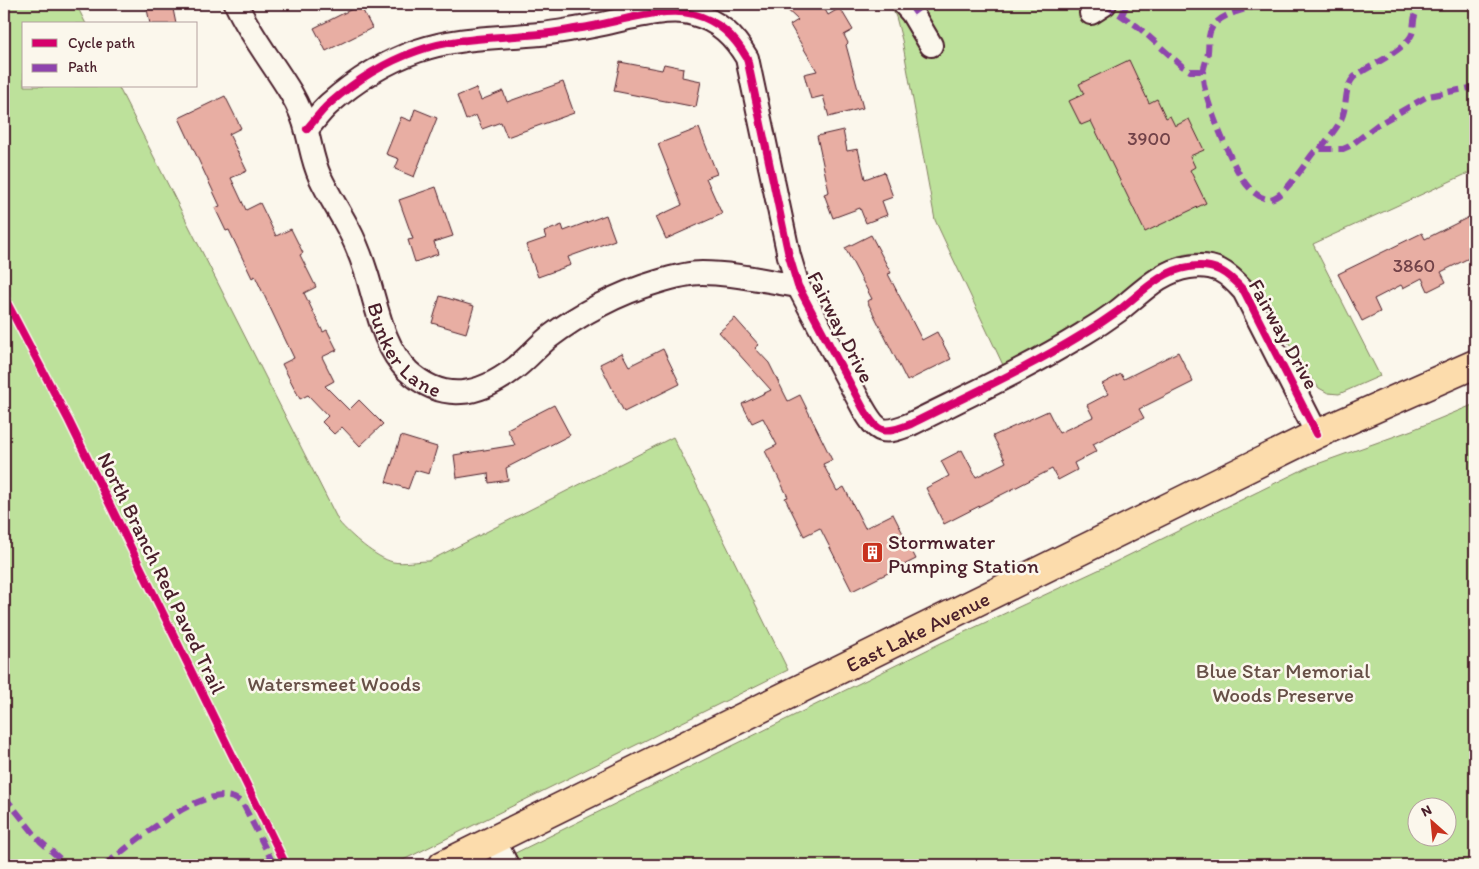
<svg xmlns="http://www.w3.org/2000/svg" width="1479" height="869" viewBox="0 0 1479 869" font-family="Itim,sans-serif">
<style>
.green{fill:#bde19b;stroke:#848063;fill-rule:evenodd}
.building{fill:#e8aea3;stroke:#4a1f2b}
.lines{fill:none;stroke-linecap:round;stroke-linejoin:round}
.minor-casing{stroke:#4a1f2b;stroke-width:26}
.major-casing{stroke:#4a1f2b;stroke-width:31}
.minor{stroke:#fbf7ec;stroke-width:22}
.major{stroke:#fcdcac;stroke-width:28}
.quiet{stroke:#8e44ad;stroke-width:6;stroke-dasharray:12 6;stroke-linecap:butt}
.cycleway-casing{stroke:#fbf7ec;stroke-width:11}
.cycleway{stroke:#d6006c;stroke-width:8}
.labels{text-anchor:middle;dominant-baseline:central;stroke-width:5;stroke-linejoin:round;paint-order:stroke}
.number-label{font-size:19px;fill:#724349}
.street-label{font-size:21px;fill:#4a1f2b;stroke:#fbf7ec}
.poi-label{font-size:21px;fill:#4a1f2b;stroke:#fbf7ec;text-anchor:start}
.park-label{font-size:21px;fill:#675047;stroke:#fbf7ec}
</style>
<rect width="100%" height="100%" fill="#fbf7ec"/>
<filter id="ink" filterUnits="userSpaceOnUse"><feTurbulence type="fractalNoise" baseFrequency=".02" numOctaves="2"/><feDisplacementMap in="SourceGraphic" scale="10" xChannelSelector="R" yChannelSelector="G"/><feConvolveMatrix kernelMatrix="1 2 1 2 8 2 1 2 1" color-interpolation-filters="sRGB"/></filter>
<g filter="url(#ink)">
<path class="green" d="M4,4H76L86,24H24V86H118L339,522C350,535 376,558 393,562C403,564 418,561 429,561L673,437L788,670L393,865H4Z
M890,4H1475V170L1313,244L1380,376L1339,394L1328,393L1319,388L1307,373L1252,282C1224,248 1187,244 1151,270C1134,282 1120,297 1103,308C1087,319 1071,330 1055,339C1038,349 1020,357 1003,365L935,220L902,40L896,17Z
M1475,404V865H491L941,643L1109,565L1306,468L1412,430ZM1416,806H1446V836H1416Z"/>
<path class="building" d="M146,4H172L176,24H150Z
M781,4H822L828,15L840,8L853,30L844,35L848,43L846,45L863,108L829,117L823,96L811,99L804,74L817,71L790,25L798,20Z
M360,5L372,28L326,51L314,28Z
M1129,60L1149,103L1157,99L1166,118L1170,116L1175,126L1189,119L1204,150L1190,156L1195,167L1190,170L1206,203L1145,232L1091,121L1081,125L1069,101L1084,94L1079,84Z
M620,62L662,70L664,64L683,68L682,77L701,81L696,107L614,91Z
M563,82L574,113L507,137L501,122L482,129L476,115L466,120L457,96L476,88L481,100L503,91L507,102Z
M225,96L241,128L229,134L247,171L231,178L246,210L260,203L276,236L291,229L303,253L300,255L316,287L304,293L323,332L327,330L337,350L322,357L334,381L325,386L349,410L359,400L383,424L360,446L342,427L334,434L322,422L328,416L308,395L300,399L282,364L294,358L255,276L252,278L229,230L226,231L215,208L220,206L179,118Z
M415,109L437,118L414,177L395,169L399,159L386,154L401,117L411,121Z
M699,128L717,174L706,178L722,214L666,239L656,217L682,205L658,144Z
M843,130L847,151L858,149L865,179L884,172L893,197L882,201L887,215L866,223L860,208L833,218L824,194L829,192L817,136Z
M436,187L453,236L434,242L438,254L415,262L408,240L413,239L399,200Z
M1475,214V255L1441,272L1446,282L1428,291L1422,278L1403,288L1401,285L1374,299L1380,312L1362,321L1338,274L1422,233L1425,239Z
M606,215L615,240L568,257L571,265L538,277L526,245L546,238L544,232L562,225L564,231Z
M871,235L891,273L888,274L922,340L937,332L951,359L907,381L867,301L872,299L845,248Z
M440,296L474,306L466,333L432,323Z
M735,318L759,345L755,348L769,363L788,401L800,395L832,460L823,464L837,491L844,487L865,528L893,514L916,559L852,591L820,528L804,536L785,498L788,497L765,451L777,445L763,418L752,423L742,404L771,390L719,332Z
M663,349L680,384L624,412L600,364L622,353L629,366Z
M1178,352L1193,382L1139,409L1144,418L1093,444L1097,451L1074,463L1077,470L1058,480L1052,469L944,524L926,488L949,476L941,461L962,450L976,477L1006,462L993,436L1048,411L1059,433L1093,417L1087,405L1108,394L1102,384L1121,374L1124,379Z
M554,405L570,435L506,468L508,480L489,483L488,473L457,478L454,455L515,445L507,429Z
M401,436L437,447L429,474L415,470L408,489L386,482Z"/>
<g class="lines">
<defs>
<g id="minor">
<path id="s1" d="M236,4C251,36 273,63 291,93C298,105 304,119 307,132C311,147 313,162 320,177C328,194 339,211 348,228C356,243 362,259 367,275C377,307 383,347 408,371C443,403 479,396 514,369C526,360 536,348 548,338C579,314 619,293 657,282C670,278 688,273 702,273C734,273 766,281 798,286"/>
<path d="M904,4L912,13L931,45"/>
<path d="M1091,13L1105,4"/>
<path d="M307,129C314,121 321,111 329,104C354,82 385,62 417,51C456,37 499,38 540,34C554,33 568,30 581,28C613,24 663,5 693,14C719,21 734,36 747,58L789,256L798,286L863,408C878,434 883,435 911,424C969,395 1028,368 1083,334C1095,327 1107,319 1118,311C1140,294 1160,271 1189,267C1215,263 1227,272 1244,291L1317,434"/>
<path d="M494,840L507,865"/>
</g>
<g id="major">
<path id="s2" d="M443,865L1317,434L1475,364"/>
</g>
</defs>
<use href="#minor" class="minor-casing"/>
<use href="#major" class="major-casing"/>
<use href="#minor" class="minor"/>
<use href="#major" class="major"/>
<path class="quiet" d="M1104,4L1137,26L1182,66L1190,71H1202
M1261,4C1245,11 1224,12 1213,26C1207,35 1209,43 1208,52C1207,61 1202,69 1203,78C1204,98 1229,157 1240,175C1245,184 1256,198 1268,199C1284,200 1305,162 1315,151L1320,149H1343L1350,146L1377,125L1428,96L1475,87
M912,13L924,4
M1121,17L1127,4
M1320,149C1329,137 1341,125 1344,111C1347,98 1345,87 1354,77C1370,65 1401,53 1411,36C1414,31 1413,26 1414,21C1414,15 1419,8 1423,4
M4,796L40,841L67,865
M105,865C130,846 213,772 243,804L274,865"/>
<defs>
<path id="cycleway" d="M307,129C314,121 321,111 329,104C354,82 385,62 417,51C456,37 499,38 540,34C554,33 568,30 581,28C613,24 663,5 693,14C719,21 734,36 747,58L789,256L798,286L863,408C878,434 883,435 911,424C969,395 1028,368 1083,334C1095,327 1107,319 1118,311C1140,294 1160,271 1189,267C1215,263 1227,272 1244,291L1317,434
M4,297L69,421L286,865"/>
</defs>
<use href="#cycleway" class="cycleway-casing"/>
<use href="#cycleway" class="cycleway"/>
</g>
</g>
<defs>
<symbol id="building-square" viewBox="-11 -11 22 22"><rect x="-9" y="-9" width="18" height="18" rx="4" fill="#c8321e" stroke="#fbf7ec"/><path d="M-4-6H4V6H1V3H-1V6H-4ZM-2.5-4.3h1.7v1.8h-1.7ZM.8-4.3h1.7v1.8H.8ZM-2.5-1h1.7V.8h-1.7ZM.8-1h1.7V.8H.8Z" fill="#fff"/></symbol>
</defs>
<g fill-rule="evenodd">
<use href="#building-square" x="860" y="540" width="25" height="25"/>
</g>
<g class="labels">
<g class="number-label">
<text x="1149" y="138">3900</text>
<text x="1414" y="265">3860</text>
</g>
<g class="street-label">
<text transform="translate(841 327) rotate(63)">Fairway Drive</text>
<text transform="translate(1284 334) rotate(61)">Fairway Drive</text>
<text stroke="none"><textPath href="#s1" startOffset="389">Bunker Lane</textPath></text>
<text transform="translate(162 573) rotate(64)">North Branch Red Paved Trail</text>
<text stroke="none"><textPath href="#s2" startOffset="529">East Lake Avenue</textPath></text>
</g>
<g class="poi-label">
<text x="888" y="541">Stormwater<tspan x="888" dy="24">Pumping Station</tspan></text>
</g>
<g class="park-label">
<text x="1283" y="670">Blue Star Memorial<tspan x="1283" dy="24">Woods Preserve</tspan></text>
<text x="334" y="683">Watersmeet Woods</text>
</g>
</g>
<rect width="1479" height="869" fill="none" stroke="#fbf7ec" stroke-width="20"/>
<rect x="10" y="10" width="1459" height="849" fill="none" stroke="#4a1f2b" stroke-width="2" filter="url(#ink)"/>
<rect x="22" y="22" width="175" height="65" fill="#fbf7ec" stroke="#b4a19f"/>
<rect x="32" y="39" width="25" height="8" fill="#d6006c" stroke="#b4a19f"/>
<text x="68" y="48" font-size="15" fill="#4a1f2b">Cycle path</text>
<rect x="32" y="64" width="25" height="8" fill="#8e44ad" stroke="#b4a19f"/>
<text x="68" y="72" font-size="15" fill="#4a1f2b">Path</text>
<g transform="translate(1432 822) rotate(333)"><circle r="24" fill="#fbf7ec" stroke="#b4a19f"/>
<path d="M0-4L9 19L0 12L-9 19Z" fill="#c8321e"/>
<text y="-8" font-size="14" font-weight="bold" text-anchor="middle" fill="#4a1f2b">N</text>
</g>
</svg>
